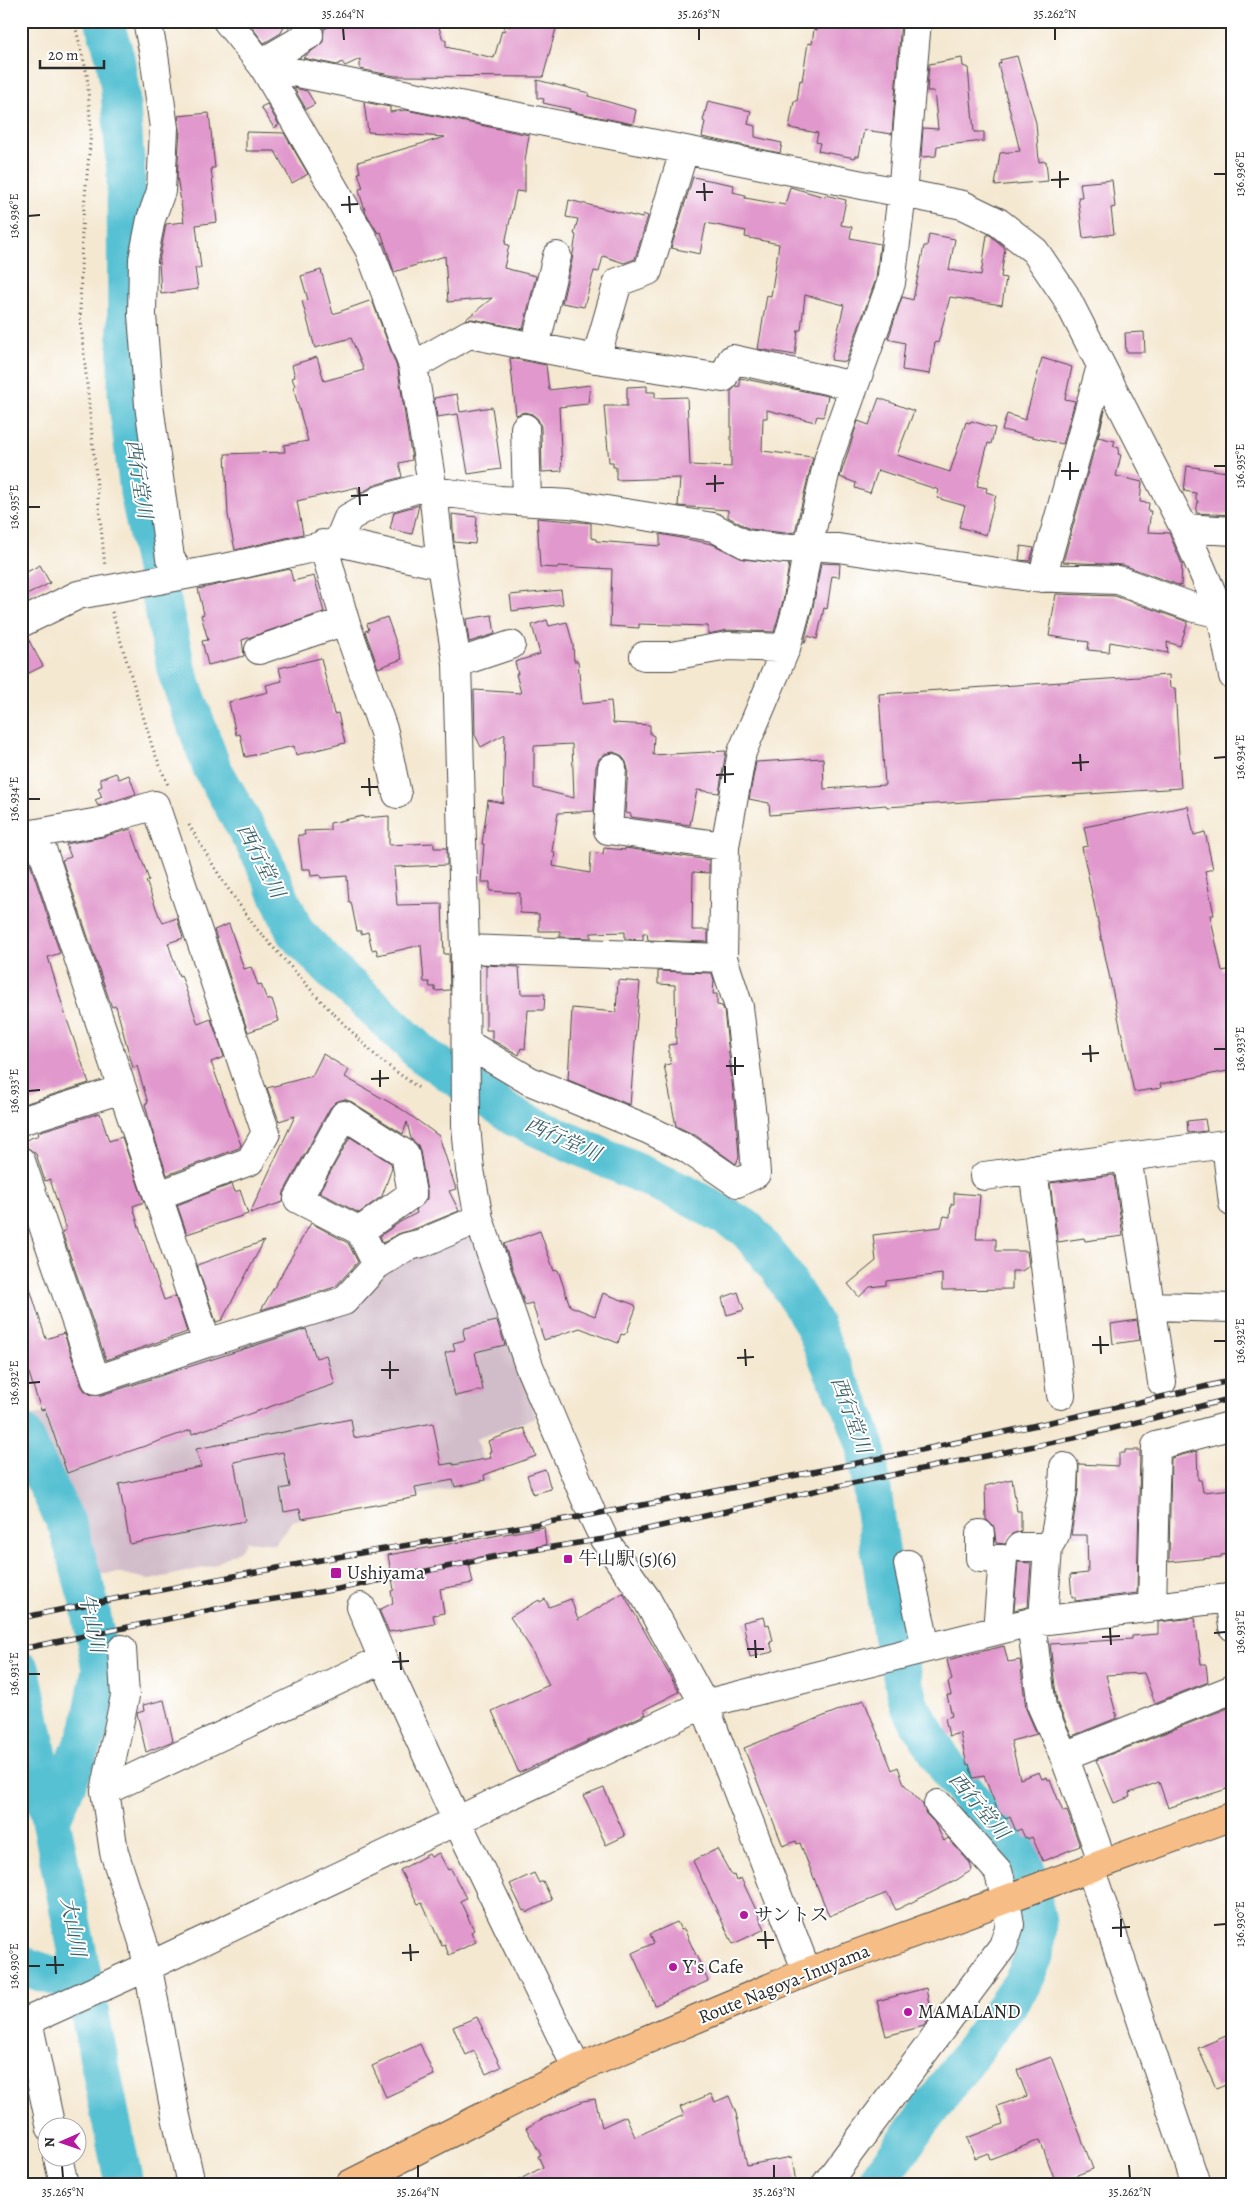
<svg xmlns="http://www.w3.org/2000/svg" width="1254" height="2205" viewBox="0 0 1254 2205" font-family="Alegreya,'Noto Serif JP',serif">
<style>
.industrial{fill:#d1bdc9}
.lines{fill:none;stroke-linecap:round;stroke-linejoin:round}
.river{stroke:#57c1d3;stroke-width:39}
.building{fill:#e198cc;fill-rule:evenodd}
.minor-casing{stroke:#494744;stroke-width:30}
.major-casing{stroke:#494744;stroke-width:30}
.path{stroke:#494744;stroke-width:3;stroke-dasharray:1 4;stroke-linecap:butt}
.minor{stroke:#fff;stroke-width:28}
.major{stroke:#f6be86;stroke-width:28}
.rail-casing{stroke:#2b2b2b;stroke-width:5.5}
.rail{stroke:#fff;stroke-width:4;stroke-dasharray:11;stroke-linecap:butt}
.ticks{fill:none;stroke:#2b2b2b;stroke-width:2}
.poi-dot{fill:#b5179e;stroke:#fff;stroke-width:2}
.labels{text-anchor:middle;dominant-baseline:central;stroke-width:4;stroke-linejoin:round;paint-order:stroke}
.poi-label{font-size:19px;fill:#2b2b2b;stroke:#fff;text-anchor:start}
.street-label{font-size:19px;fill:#2b2b2b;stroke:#fff}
.water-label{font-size:20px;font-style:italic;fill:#3a6066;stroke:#fff}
.neatline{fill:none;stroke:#2b2b2b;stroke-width:2}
.ticks-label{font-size:12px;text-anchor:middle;fill:#2b2b2b}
</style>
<rect width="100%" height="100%" fill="#fff"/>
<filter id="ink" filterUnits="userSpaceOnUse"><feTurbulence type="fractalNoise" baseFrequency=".02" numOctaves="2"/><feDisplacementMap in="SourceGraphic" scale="10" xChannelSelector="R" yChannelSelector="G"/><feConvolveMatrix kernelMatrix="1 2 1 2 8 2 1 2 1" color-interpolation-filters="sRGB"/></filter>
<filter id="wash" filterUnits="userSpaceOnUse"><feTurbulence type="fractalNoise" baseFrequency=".0096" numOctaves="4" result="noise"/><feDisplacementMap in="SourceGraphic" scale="20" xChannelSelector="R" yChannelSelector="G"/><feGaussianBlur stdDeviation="1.12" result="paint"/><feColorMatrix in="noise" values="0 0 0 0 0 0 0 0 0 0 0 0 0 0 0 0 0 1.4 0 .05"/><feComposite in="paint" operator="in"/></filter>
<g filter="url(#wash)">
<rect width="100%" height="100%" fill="#f4e8d1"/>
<path class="industrial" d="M465,1234L477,1239L531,1399L535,1418L476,1439L489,1481L292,1521L275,1544L247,1541L240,1550L212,1566L150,1580L121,1573H91L79,1525L28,1418L354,1305L406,1255Z"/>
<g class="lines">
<path class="river" d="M104,21L115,57L120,90L126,175L127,395L139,493L177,672L212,768L262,857L295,932L341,979L373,1007L422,1054L514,1117L685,1194L746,1228L780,1270L813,1323L836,1377L852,1407L866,1447L892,1635L909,1705L949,1771L991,1824L1020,1854L1029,1879L1037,1923L1034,1956L1021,1985L875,2184
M21,1432L68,1527L90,1606L101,1670L90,1728L52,1818
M21,1671L124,2184
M21,1965L62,1979L89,2000"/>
</g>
<g id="blocks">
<path class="building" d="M247,21H292V27L289,29L286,23L281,33L264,43Z
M341,21H437L443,40H446V47L494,58L502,30L504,31L505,25L510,27L512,21H558L543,77L395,76L360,69V59L345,66L342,62L337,65L303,58L323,42L324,29Z
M818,21H901L892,134L864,130L859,156H856L855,158L818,151L820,143L816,142L818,133L789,128L794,101H797L800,80L802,81L808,43L812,44L814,29L817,30Z
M1017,56L1036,123L1039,162L1046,161L1048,181L995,186L1000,153L1020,151L998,64L1001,63L1000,60Z
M962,58L963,66L968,68L974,132H984V141L937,146L936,156L921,157L923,128L938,129L934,91H927L929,64Z
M537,80L589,93L588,96L636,110L633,124L569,111L570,109L543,103L544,99L537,98Z
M294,88L307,91L315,104L306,109Z
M708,101L751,111L748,124L755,126V137L782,143L780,153L702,137L705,122L703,121Z
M364,102L390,107V112L406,110L529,135L525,161V192L516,191L505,244L509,245L504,268L536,276L523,329L472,319L465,320L492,298L448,302L445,256L394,272L381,232L378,233L366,213L361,198L359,189L363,188L358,173H360L358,162L445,137L368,132Z
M267,104L279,125L274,128L261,107Z
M209,113L215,168H211L217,222L196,225L201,268H195L198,289L161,294L159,261L166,224L184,222L177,176L180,129L178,116Z
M246,132L284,133L308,174L292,183L275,151H246Z
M693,177L734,185L733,192L745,195V198L785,205L790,187L825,197V195L846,200L841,225L852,227L850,238L880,244L876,279L846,362L831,360L844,305L805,295L801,330H798L795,355L758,349L767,295L771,296L779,244L745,237L746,231L706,223L700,254L671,248Z
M1112,180L1115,207L1111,208L1114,234L1083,238L1078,197H1082L1080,183Z
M569,200L642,218L643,214L648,216L635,259L624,263L603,256L599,272L594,271L584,307L562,303L572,260L576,235L574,234L578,219L566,217Z
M929,234L955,239L949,270L981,275L987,235H990L1005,248L1001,277L1006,278L1002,305L950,297L938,343L935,342L930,374L902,370L905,343L888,339L902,297L913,300L924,246H927Z
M321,270L333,314L372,300L398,370L412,460L399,463L402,477L375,485L359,494L358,487L297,501L303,534L235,550L228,515L225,454L285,452L284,445L308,441L293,387L295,386L292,378L295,377L292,365L317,357L324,381L364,370L351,338L315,348L302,301L308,300L301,276Z
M1144,332L1145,352H1126L1125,333Z
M510,358L546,365L549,390L590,385L588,404L559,407L562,471L542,472L541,427L538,419L532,414L524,412L516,415Z
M1042,358L1072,367L1065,399L1075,401L1063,444L1002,430L1007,414L1025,420Z
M740,378L828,396L823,417L817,416L815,422L767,410V418H763L762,451L813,457L795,532L785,533L750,529L728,517V510L678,506L680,478L616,480V467H613V462H609L604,406H627V387L647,386V392H655V398L687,397L690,465L731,467V391L736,387L740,386Z
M457,394L460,412L492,407L501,469L468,474L458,414L437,417L434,398Z
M879,398L914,411L897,455L950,472L966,422L970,423L971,421L995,428L991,444L988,443L977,486L987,488L986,492L996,495L986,535L959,527L965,506L937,498L939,490L878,470L870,493L855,488L856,483L840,477L858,421L869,425Z
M1105,410L1098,437L1115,441L1113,446L1119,448L1118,454L1121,455L1116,476L1142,482L1140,502L1149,503L1148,511H1151L1148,532L1169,533L1182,564L1181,586L1123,565L1063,562Z
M1187,466L1233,473V515L1196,513L1198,501L1196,500V493L1184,491Z
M419,505L412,534L390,529L394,512Z
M452,514L477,517L475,544L454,542Z
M537,518L591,523V538L596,539V541L660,546V534L712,544L743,559L789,564L783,601L774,632L728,630L708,634V626L639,624V628L610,626L612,569L558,566V568L540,567Z
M1021,546L1034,548L1030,561L1019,560Z
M821,563L840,564L839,577L832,576L827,609L824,608L817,639L808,636L805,643H804L813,607Z
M40,565L50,583L21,598V575Z
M290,569L293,581L314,576L324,612L242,640L244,656L208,665L202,641L208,640L201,615L204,614L198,589Z
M561,590L563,604L512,611L510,595Z
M1056,594L1115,596L1188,622L1180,646L1167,642L1168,653L1110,642L1109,652L1088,650L1089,642L1049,636Z
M492,615L495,634L469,642L466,619Z
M387,617L402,659L378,668L365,631L369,630L367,624Z
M547,620L549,626L567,622L573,645L574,661H578L582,704L611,701L613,723L650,725V734L654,736L653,755L726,751L719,793L697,790L690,825L631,817V814L625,813L628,769L626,762L621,755L613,752L605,754L599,759L596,767L594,811L558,813L552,851L555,852L553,866L590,873L591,852L603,854L604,848L625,850V848L709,860V873L693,872L692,930H708V942L648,940L647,933H643V940L625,939V932L591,933V938L560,937V931H539V914L520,913V893L490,891V882H481L484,844H482L488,800L503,803L505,734L481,747L475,735L474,690L521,693L516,674H518L515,662L540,654L532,625ZM572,744L574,798L534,788V746Z
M27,637L43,666L27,674L21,663V638Z
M321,658L334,714L338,713L345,743L296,755L294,746L245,757L240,734L236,735L229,702L268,692L266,685L282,681L279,668Z
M1169,675L1170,688H1175L1181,788L887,807L886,805L770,815L769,803L749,799L756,762L823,758L824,789L885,785L879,694Z
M116,773L119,779L129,775L136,794L98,806L95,800L102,797L98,788L102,786L100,779Z
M1188,806L1194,835L1205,832L1213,869L1205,871L1214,915H1210L1222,971L1233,969V1070L1160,1084L1161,1088L1134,1092L1082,847L1088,846L1084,827Z
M363,816L364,818L389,816V845L434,843V848H447V865L394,867L397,905L442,904L444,954H449L450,990L435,991V987H430L429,982H424L421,945L378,955L376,949L372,950L368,932L361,934V931H357L351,902H349L347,876L321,878L320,875L311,876L310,869H302L298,835H305L304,831L330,830V823Z
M131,829L149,880L146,881L159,916H160L163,923L177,918L183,938L168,943L179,976L181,975L198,1024L211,1019L224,1057L211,1062L241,1145L239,1148L167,1175L151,1127L145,1104L148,1103L137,1066L133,1068L116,1006L112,1007L110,1002L62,860L71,857L66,844L102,837Z
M21,851H26L60,953L48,957L66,1017L89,1083L21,1105Z
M229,924L244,969L251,967L258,985L261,984L267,1000L272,999L279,1021L248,1032L214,930Z
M486,965L519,967L521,994H545L544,1010H528L525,1049L521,1048L519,1055L492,1040V1030H486Z
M658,971L712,973L714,980L713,994H717V1005L722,1006L724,1010L736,1118L739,1157L736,1164L695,1135L676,1126L664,1065L671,1064L668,1045L676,1044L675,985L658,984Z
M618,980L640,982L630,1105L568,1080L572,1008L616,1012Z
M323,1054L349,1070L345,1077L403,1110L439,1136L456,1189L449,1191L459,1211L417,1228L398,1234L383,1243L380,1236L400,1222L417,1213L416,1210L427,1199V1191L420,1151L418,1145L411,1139L407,1122L403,1134L352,1102L344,1099L336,1102L330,1108L284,1192L283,1202L250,1213L295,1116L279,1121L267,1088L312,1076Z
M100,1113L109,1141L122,1137L144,1202L133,1206L138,1224L164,1300L175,1296L187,1332L106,1360L62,1232L66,1230L50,1179L45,1181L36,1154L25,1146L23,1141L39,1135L38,1132Z
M1205,1119L1207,1131L1188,1133L1187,1121Z
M350,1137L391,1163L392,1168L382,1196L359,1213L319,1192Z
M1114,1175L1123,1236L1085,1241L1084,1238L1058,1242L1050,1183Z
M232,1184L235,1192L240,1190L248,1214L187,1234L177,1205Z
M954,1193L980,1195L976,1239H996V1251H1027L1029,1266L1022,1271H1012V1289L942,1290V1274L886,1281V1285L870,1287L859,1297L848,1284L876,1261L873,1235L941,1227L944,1216L950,1217L951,1204H954Z
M311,1223L348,1243L358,1262L335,1287L261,1310Z
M540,1231L554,1271L558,1270L570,1306L595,1316L603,1293L635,1305L636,1308L627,1332L624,1335L621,1334L618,1343L580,1328L544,1340L532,1303L525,1305L504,1244Z
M264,1241L222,1320L216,1322L197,1265Z
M25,1273L46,1339L64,1333L81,1385L85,1391L92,1395H101L306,1329L316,1358L326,1355L335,1384L192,1434L191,1430L67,1473L45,1409L41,1410L21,1349V1274Z
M738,1292L744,1310L727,1315L722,1298Z
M1137,1320L1140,1340L1113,1344L1111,1324Z
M497,1321L505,1345L475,1352L483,1390L455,1396L445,1353L455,1350L453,1343L465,1340L463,1331L465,1328Z
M351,1419L354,1438L433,1423L441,1465L453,1463V1465L491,1458L489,1452L491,1451L488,1441L524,1428L536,1456L484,1475L485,1480L455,1487L453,1480L415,1487L417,1497L302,1519L300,1509L284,1512L280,1489L290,1487L283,1452L234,1462L245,1521L130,1544L119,1484L201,1467L196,1449Z
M1125,1450H1140L1137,1593L1075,1601V1597H1072L1070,1575L1088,1573L1087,1535H1071L1078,1492L1079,1464L1119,1466V1453H1125Z
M1197,1451L1198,1480H1201L1203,1492L1233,1489V1554L1221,1555V1557L1169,1562L1171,1458Z
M545,1469L551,1489L533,1494L527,1475Z
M1012,1479L1017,1511H1021V1531L1012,1534L1005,1544L996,1543L994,1527L986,1519L985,1486Z
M544,1527L546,1545L468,1559L473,1583L440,1589L444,1613L433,1615L435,1624L389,1632L379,1610L393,1603L391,1591L394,1590L388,1555Z
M1018,1562L1031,1563L1028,1607L1014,1610Z
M623,1593L679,1692L644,1710L646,1714L519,1773L492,1711L549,1685L530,1647L510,1617L539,1600L540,1602L545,1599L549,1607L571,1599L578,1620Z
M764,1617L766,1625L769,1624L773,1641L770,1642L773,1652L750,1657L743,1622Z
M1195,1618L1201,1664H1206L1208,1682L1155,1703L1144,1673L1106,1675L1117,1718L1072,1736L1057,1703L1050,1644L1132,1639V1636L1158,1634V1622Z
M1004,1646L1008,1662L1020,1660L1026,1709L1037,1734L1011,1741L1020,1779L1039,1772L1042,1779L1047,1777L1048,1780L1050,1779L1063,1812L1067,1811L1080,1846L1043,1861L1032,1837L1028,1839L1027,1837L1025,1838L1021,1829L1016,1831L1010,1817L1006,1819L998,1811L984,1776L973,1778L969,1764L967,1765L960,1733L949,1736L945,1718L952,1716L947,1695H951L948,1682L952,1680L947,1660Z
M164,1700L173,1741L146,1752L137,1713L144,1711L143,1705Z
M864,1700L892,1770L898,1767L904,1784L923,1805L926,1814L934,1822L944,1841L948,1838L970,1863L972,1870L955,1881L896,1910L887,1893L829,1916L800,1843L797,1844L796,1841L783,1846L744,1748Z
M1233,1706V1787L1168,1808L1159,1782L1129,1793L1130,1797L1114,1803L1096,1760Z
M604,1788L625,1836L606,1845L584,1796Z
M717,1849L732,1876L734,1875L736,1881L741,1878L765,1929L733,1944L693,1861Z
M439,1853L448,1870L451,1869L466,1898L460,1901L474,1930L471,1932L476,1942L449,1955L445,1945L442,1946L422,1903L418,1904L400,1870L429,1854L431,1857Z
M534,1873L539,1883L543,1881L552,1900L526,1913L525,1910L523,1911L510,1884Z
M677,1922L681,1930L684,1929L708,1981L655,2005L632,1953L654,1943L650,1934Z
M926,1988L931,2016L924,2026L886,2036L877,2001Z
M477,2017L501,2067L486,2074L474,2051L466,2055L453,2027Z
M1233,2033V2081L1216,2088L1198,2048Z
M420,2044L434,2075L386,2097L372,2066Z
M1051,2057L1093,2169L1056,2183L1040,2140L990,2159L988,2153L975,2158L967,2138L1003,2124L997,2106L1027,2096L1017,2070Z
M711,2094L715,2102L729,2096L736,2113L747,2165L792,2157L796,2184H511L543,2167L538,2156L541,2155L526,2128L542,2119L583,2101L595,2099L602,2127L626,2116L635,2137L684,2115L680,2107Z"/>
</g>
</g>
<g filter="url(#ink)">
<use href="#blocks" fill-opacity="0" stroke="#494744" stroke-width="1"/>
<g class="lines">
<defs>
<path id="minor" d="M147,21L154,55L164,128L161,191L151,219L143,259L142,315L149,405L170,558L181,575
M227,21L263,66L369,249L413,366L433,491L441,565L457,663L465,949L466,1125L470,1170L479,1219L529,1366L592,1514L604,1539L646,1598L704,1704L807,1972
M261,63L309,35L307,21
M263,66L963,205L998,222L1035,251L1065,295L1184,528L1221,614L1233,676
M535,347L557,256
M596,359L618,282L648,271L684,151
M413,366L469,334L596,359L723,378L732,359L854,386
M525,428L527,501
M433,491L500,500L569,504L713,527L745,544L785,549L808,546L838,548L1029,577L1118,580L1195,608L1221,614L1232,621
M1184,528L1233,531
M338,542L348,518L380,500L432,484
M323,544L345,621L384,732L397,794
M1042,578L1101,366
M21,623L78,595L234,566L338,542L441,565
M259,650L345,621
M644,656H671L728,646L786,648
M457,663L511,645
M612,768L608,830L725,846
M37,834L207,1343
M21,836L99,822L155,805L266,1133L250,1161L159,1195
M465,949L723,958
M466,1043L530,1081L647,1129L686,1148L737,1183L756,1174L752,1117L739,1007L723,958L725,846L742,752L786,648L798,604L808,546L829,457L891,283L902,194L917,21
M21,1121L122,1089
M1226,1144L1233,1203
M1127,1157L1162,1382
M21,1161L96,1380L207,1343L344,1301L377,1265L406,1247L422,1243L479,1219
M1033,1169L1061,1395
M984,1176L1233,1143
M360,1231L298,1199L344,1115L405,1154L412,1194L360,1231L377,1265
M1150,1306L1233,1308
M980,1534V1558L1003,1559L997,1630
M1020,1547H1048
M908,1564L926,1648
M1229,1598L1233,1627
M361,1607L383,1659L456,1819L577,2069
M1152,1607L1156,1446L1233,1425
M1043,1620L1048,1547L1055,1535L1063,1489L1064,1467
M1031,1622L1042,1707L1064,1756L1103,1863
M122,1649L125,1696L105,1791L114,1852L143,1942L175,2112L191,2184
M1064,1756L1233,1689
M105,1791L383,1659
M1090,1867L1196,2184
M28,2021L51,2128
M21,2024L147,1967L704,1704L1031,1622L1229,1598L1233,1595
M58,2158L64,2184
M826,2184L1003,1946L1010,1925L1006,1899L998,1871L938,1804"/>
<path id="major" d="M350,2184L577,2069L807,1972L1233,1816"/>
</defs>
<use href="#minor" class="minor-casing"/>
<use href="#major" class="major-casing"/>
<path class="path" d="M74,21L87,74L91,133L82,228L80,314L105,567
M112,612L153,749L168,785
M189,825L224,883L256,928L322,1002L379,1059L420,1089
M21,1990L23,1998"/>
<use href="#minor" class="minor"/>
<use href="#major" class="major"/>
<defs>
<path id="rail" d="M21,1618C124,1596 228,1577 332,1558C420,1542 508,1530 595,1514C809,1474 1022,1431 1233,1380
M21,1649L236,1605L338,1589L520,1552L604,1539L823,1489L1074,1438L1233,1398"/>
</defs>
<use href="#rail" class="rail-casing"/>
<use href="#rail" class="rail"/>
</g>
</g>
<path class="ticks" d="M343,28L344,40M699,28V40M1055,28V40M1060,171V188M1214,174H1226M1051,180L1069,179M704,183L705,201M696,192H713M349,196L350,213M341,205L358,204M28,216L40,215M1070,462V480M1214,466H1226M1061,471H1079M715,475V492M706,484L724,483M359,487L360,505M351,496L368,495M28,507H40M1080,754L1081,771M1214,758L1226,757M1072,763L1089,762M725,766V783M716,775L734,774M369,778L370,796M361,787H378M28,799H40M1090,1045L1091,1062M1214,1049H1226M1082,1054L1099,1053M735,1057V1075M726,1066H744M380,1070V1087M371,1079L389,1078M28,1091L40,1090M1100,1336L1101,1354M1214,1341H1226M1092,1345H1109M745,1349L746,1366M737,1358L754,1357M390,1361V1379M381,1370H399M28,1383L40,1382M1110,1628L1111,1645M1214,1633L1226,1632M1102,1637L1120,1636M755,1640L756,1658M747,1649H764M400,1652L401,1670M392,1662L409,1661M28,1674H40M1121,1919V1937M1214,1925L1226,1924M1112,1928L1130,1927M765,1931L766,1949M757,1940H774M410,1944L411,1961M402,1953L419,1952M55,1956L56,1974M46,1965H64M28,1966H40M62,2165L63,2178M418,2165V2178M774,2165V2178M1129,2165L1130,2178"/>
<g class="poi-dot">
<rect x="563" y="1554" width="10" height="10" rx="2.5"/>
<rect x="330" y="1567" width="12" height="12" rx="2.5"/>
<circle cx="744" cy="1915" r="5"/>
<circle cx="673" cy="1967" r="5"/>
<circle cx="908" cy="2012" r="5"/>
</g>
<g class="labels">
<g class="poi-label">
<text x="578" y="1559">牛山駅 (5)(6)</text>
<text x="347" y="1573">Ushiyama</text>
<text x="754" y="1915">サントス</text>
<text x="683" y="1967">Y's Cafe</text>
<text x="918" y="2012">MAMALAND</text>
</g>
<g class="street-label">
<text transform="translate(784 1984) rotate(-22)">Route Nagoya-Inuyama</text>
</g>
<g class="water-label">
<text transform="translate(139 479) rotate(81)">西行堂川</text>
<text transform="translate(261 861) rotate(63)">西行堂川</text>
<text transform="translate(563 1139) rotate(24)">西行堂川</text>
<text transform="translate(851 1415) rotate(70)">西行堂川</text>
<text transform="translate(92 1623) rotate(78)">牛山川</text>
<text transform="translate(979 1806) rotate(50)">西行堂川</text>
<text transform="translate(73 1927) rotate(79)">大山川</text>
</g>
</g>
<rect width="1254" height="2205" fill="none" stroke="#fff" stroke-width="55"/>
<g transform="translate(62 2142) rotate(268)"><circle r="24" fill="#ffffff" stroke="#aaaaaa"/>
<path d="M0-4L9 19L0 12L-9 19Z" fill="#b5179e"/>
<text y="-8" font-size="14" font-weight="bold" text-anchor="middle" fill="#2b2b2b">N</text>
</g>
<path d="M40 60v8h64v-8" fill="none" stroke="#2b2b2b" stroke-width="2.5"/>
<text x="48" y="60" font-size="15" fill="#2b2b2b" stroke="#ffffff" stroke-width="4" paint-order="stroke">20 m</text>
<rect x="28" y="28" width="1198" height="2150" class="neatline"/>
<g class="ticks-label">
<text x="343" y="18">35.264°N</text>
<text x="699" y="18">35.263°N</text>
<text x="1055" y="18">35.262°N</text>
<text transform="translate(1240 174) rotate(-90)" y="4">136.936°E</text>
<text transform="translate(14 216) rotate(-90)" y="4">136.936°E</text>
<text transform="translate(1240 466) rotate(-90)" y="4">136.935°E</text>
<text transform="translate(14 507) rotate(-90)" y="4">136.935°E</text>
<text transform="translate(1240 757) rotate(-90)" y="4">136.934°E</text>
<text transform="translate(14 799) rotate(-90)" y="4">136.934°E</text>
<text transform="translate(1240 1049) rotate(-90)" y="4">136.933°E</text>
<text transform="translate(14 1091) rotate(-90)" y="4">136.933°E</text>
<text transform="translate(1240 1341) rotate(-90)" y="4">136.932°E</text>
<text transform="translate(14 1383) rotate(-90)" y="4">136.932°E</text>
<text transform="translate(1240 1632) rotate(-90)" y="4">136.931°E</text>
<text transform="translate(14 1674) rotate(-90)" y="4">136.931°E</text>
<text transform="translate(1240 1924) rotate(-90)" y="4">136.930°E</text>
<text transform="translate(14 1966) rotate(-90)" y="4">136.930°E</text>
<text x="63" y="2196">35.265°N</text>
<text x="418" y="2196">35.264°N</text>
<text x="774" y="2196">35.263°N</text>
<text x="1130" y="2196">35.262°N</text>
</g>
</svg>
